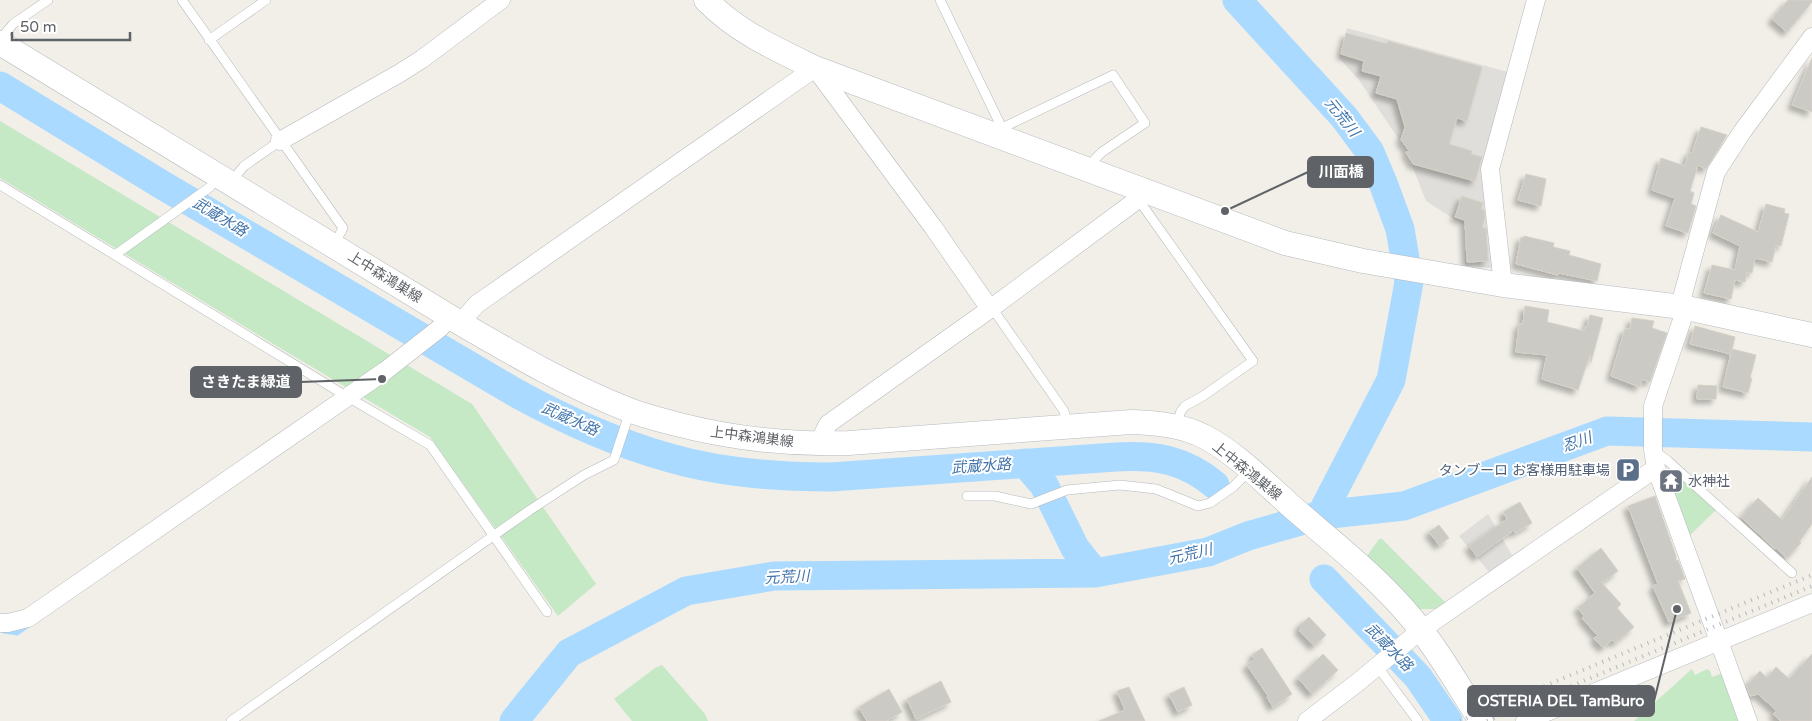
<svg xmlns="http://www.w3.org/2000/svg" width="1812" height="721" viewBox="0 0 1812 721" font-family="'Varela Round','Noto Sans JP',sans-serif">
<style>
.industrial{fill:#e0deda}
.green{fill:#c5e8c5}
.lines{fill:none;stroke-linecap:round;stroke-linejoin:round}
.stream{stroke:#aadaff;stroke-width:5}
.river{stroke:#aadaff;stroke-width:29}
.building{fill:#cccac5;stroke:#d6d1c6;filter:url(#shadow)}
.lane-casing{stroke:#b5b8bc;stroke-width:10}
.street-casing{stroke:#b5b8bc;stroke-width:19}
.secondary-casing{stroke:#b6babf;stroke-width:25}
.lane{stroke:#fff;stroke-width:9}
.street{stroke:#fff;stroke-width:18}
.secondary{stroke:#fff;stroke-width:24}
.rail{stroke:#b6b7b8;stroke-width:4;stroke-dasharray:1 6;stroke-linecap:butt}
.labels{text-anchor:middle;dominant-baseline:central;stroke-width:4;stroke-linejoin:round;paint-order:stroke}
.street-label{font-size:14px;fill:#5f6368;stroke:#fff}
.service-label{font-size:14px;fill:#4e5e75;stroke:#fff;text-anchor:end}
.worship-label{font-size:14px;fill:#5b616d;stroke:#fff;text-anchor:start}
.water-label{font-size:15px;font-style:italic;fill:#4174aa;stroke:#fff}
.leader{fill:none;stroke:#5f6368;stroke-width:2}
.callout-dot{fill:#5f6368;stroke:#fff;stroke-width:2}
.callout{fill:#5f6368;stroke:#5f6368;stroke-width:2}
.callout-label{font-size:15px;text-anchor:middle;font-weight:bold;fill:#fff}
</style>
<defs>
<filter id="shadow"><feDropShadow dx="-4.5" dy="4.5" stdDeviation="2.5" flood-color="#0004"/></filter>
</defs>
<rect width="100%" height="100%" fill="#f1efe8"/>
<path class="industrial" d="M1347,28L1508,72L1484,165L1494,265L1491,268L1465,266V226L1426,201L1406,150L1359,80L1339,58Z
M1488,514L1512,555L1489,572L1459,536Z"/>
<path class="green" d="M0,121L472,404L596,584L558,616L430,437L270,342L0,178Z
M1679,476L1716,510L1689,536L1670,484Z
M1379,539H1382L1446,603L1437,609H1417L1365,559Z
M662,665L705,714L708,721H632L614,699L655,668Z
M1692,669L1695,675L1707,669L1710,671L1712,677L1723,673L1740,721H1634Z"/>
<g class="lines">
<path class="stream" d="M4,631L17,633L30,624"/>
<path class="river" d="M1237,0L1344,117L1370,152L1383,183L1400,229L1409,282L1391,380L1321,515
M0,86L164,186L516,393C565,420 616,443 670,458C722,473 777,477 831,477L1116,457C1155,455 1184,459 1215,485
M1025,463L1044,485L1075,548L1095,573
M1324,579L1418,677L1448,721
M514,721L569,653L686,591L774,576L1095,573L1208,552L1248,536L1321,515L1404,506L1607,431L1812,437"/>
</g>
<path class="building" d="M1788,0H1812V2L1787,32L1772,19Z
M1346,33L1387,44L1388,41L1482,67L1467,121L1457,118L1449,144L1472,151L1471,154L1482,157L1475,181L1413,164L1406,152L1409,151L1401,140L1405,127L1397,99L1376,93L1381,76L1362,71L1364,61L1341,54Z
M1812,58V112L1792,105Z
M1701,127L1727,135L1706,169L1698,165L1690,191L1694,193L1691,204L1696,206L1688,233L1666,226L1675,198L1652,190L1661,158L1685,166L1689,152L1692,153Z
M1526,174L1546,179L1541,206L1518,200Z
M1462,196L1483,203L1481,209L1484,210L1485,217L1482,228H1486L1488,261L1467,262L1465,220L1455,217Z
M1766,204L1785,209L1784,213L1789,214L1781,246L1776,245L1772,262L1755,258L1752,273L1747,272L1745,282L1735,280L1731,299L1704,293L1712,265L1735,270L1740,246L1713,233L1721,215L1758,232Z
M1524,236L1554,243L1553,247L1570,251L1569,255L1601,264L1597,281L1559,273L1558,275L1516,264L1521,237L1523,238Z
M1525,306L1549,310L1547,322L1584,331L1585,327H1587L1590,315L1603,318L1591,362L1590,355L1578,390L1542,379L1547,355L1516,352L1519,324H1523Z
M1632,318L1654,321L1652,328L1667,333L1650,382L1642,379L1640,387L1611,376L1625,329H1630Z
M1695,326L1735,337L1731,354L1690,344Z
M1732,349L1756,355L1750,378H1752L1748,393L1723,387Z
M1698,385L1717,386L1716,399H1697Z
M1812,477V524L1799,542L1801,543L1787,558L1776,548L1775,549L1741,517L1758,498L1782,520Z
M1655,496L1676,556V561L1678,560L1685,579L1678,581L1691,613L1669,622L1653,586L1658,584L1628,506Z
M1520,502L1532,523L1515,533L1514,530L1477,557L1469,546L1507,519L1503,512Z
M1439,525L1449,538L1439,545L1429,532Z
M1601,548L1618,571L1602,583L1621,604L1617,608L1634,627L1615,643L1612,640L1603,648L1594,638L1598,636L1582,618L1584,616L1578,608L1595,593L1577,568Z
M1309,617L1326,635L1314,646L1299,630L1301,628L1299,626Z
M1262,648L1292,694L1273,707L1267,697L1268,696L1247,665L1255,659L1252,655Z
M1323,654L1338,670L1312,694L1298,678Z
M1812,654V721H1781L1773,714L1777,711L1758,694L1750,696L1746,684L1749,683L1760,671L1767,678L1776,667L1789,679Z
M941,681L951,702L916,719L907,699Z
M1129,687L1145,721H1099L1125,710L1117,691Z
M1184,687L1192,705L1178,712L1169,694Z
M889,689L902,712L886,721H867L859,707Z"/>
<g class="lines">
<defs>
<path id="lane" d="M182,0L343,228L334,245
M940,0L1002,128
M0,40L13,24L48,0
M209,40L266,0
M999,135L1002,128L1113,75L1145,123L1102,152L1095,159L1090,170
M231,182L244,166L280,141
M0,185L346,396L430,445L547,612
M1138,199L1253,361L1203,396L1185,406L1181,411L1176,425
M115,255L210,187L218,177
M990,309L997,315L1064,411L1068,426
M1653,450L1668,461L1792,573
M967,496H995L1031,504L1067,490L1120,485L1156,489L1198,506L1210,503L1233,487L1250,470
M1377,666L1418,721
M231,721L530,510L584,475L614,460L630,411"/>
<path id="street" d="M280,141L400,73L422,59L501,0
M1503,285L1490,169L1536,0
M460,323L477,304L815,68L933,227L990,309
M818,444L828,424L990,309L1149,191
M0,623H8L28,618L385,371L440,328L450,317
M1307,721L1357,683L1421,630L1656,468
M1525,721L1812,603
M1748,721L1656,468L1653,450V406L1682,320L1683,294L1716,172L1742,132L1812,37"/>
<path id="secondary" d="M706,0C737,32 776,49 815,68L1285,243L1363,261L1503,285L1682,307L1812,335
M0,43L460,323C515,355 570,387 629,410C644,416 661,420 676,424C734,439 790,445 849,443L1131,422C1156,423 1182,425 1205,437C1237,454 1264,482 1291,506C1332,542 1378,577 1413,620C1438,649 1460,689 1481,721"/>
</defs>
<use href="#lane" class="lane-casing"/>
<use href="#street" class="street-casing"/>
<use href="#secondary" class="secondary-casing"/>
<use href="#lane" class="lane"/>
<use href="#street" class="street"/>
<use href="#secondary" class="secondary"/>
<path class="rail" d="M1460,721L1812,575
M1487,721L1812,586"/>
</g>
<defs>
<symbol id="parking-square" viewBox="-11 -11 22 22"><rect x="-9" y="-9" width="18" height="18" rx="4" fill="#5c6f8a" stroke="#fff"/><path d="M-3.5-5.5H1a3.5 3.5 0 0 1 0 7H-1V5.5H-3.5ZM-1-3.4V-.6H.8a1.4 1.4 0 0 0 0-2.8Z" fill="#fff"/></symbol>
<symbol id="temple-square" viewBox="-11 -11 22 22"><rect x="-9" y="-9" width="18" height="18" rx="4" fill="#6b7280" stroke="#fff"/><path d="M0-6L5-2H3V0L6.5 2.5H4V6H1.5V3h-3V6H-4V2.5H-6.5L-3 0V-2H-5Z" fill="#fff"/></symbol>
</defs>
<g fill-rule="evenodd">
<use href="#parking-square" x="1614" y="456" width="28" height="28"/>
<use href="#temple-square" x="1657" y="467" width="28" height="28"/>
</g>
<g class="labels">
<g class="street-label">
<text transform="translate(385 277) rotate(32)">上中森鴻巣線</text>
<text transform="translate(752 437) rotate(7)">上中森鴻巣線</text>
<text transform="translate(1247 471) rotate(39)">上中森鴻巣線</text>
</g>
<g class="service-label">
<text x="1610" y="470">タンブーロ お客様用駐車場</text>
</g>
<g class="worship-label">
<text x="1688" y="481">水神社</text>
</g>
<g class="water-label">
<text transform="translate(1342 117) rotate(51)">元荒川</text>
<text transform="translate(220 217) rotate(31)">武蔵水路</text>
<text transform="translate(570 419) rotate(24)">武蔵水路</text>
<text transform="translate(1577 442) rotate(-20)">忍川</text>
<text transform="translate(981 466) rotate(-4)">武蔵水路</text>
<text transform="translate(1190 554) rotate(-13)">元荒川</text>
<text transform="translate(787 577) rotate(-3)">元荒川</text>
<text transform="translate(1389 647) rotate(46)">武蔵水路</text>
</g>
</g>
<path class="leader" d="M1225 211L1308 172M382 379L301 382M1677 609L1654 701"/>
<g class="callout-dot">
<circle cx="1225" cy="211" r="5"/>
<circle cx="382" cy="379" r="5"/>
<circle cx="1677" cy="609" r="5"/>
</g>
<g class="callout">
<rect x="1308" y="157" width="65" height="30" rx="5"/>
<rect x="191" y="367" width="110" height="30" rx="5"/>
<rect x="1468" y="686" width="186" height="30" rx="5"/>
</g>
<g class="callout-label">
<text x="1341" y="177">川面橋</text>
<text x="246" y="387">さきたま緑道</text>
<text x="1561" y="706">OSTERIA DEL TamBuro</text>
</g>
<path d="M12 32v8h118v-8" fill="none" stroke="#5f6368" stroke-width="2.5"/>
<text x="20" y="32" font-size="15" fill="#5f6368" stroke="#ffffff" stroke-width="4" paint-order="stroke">50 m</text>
</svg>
